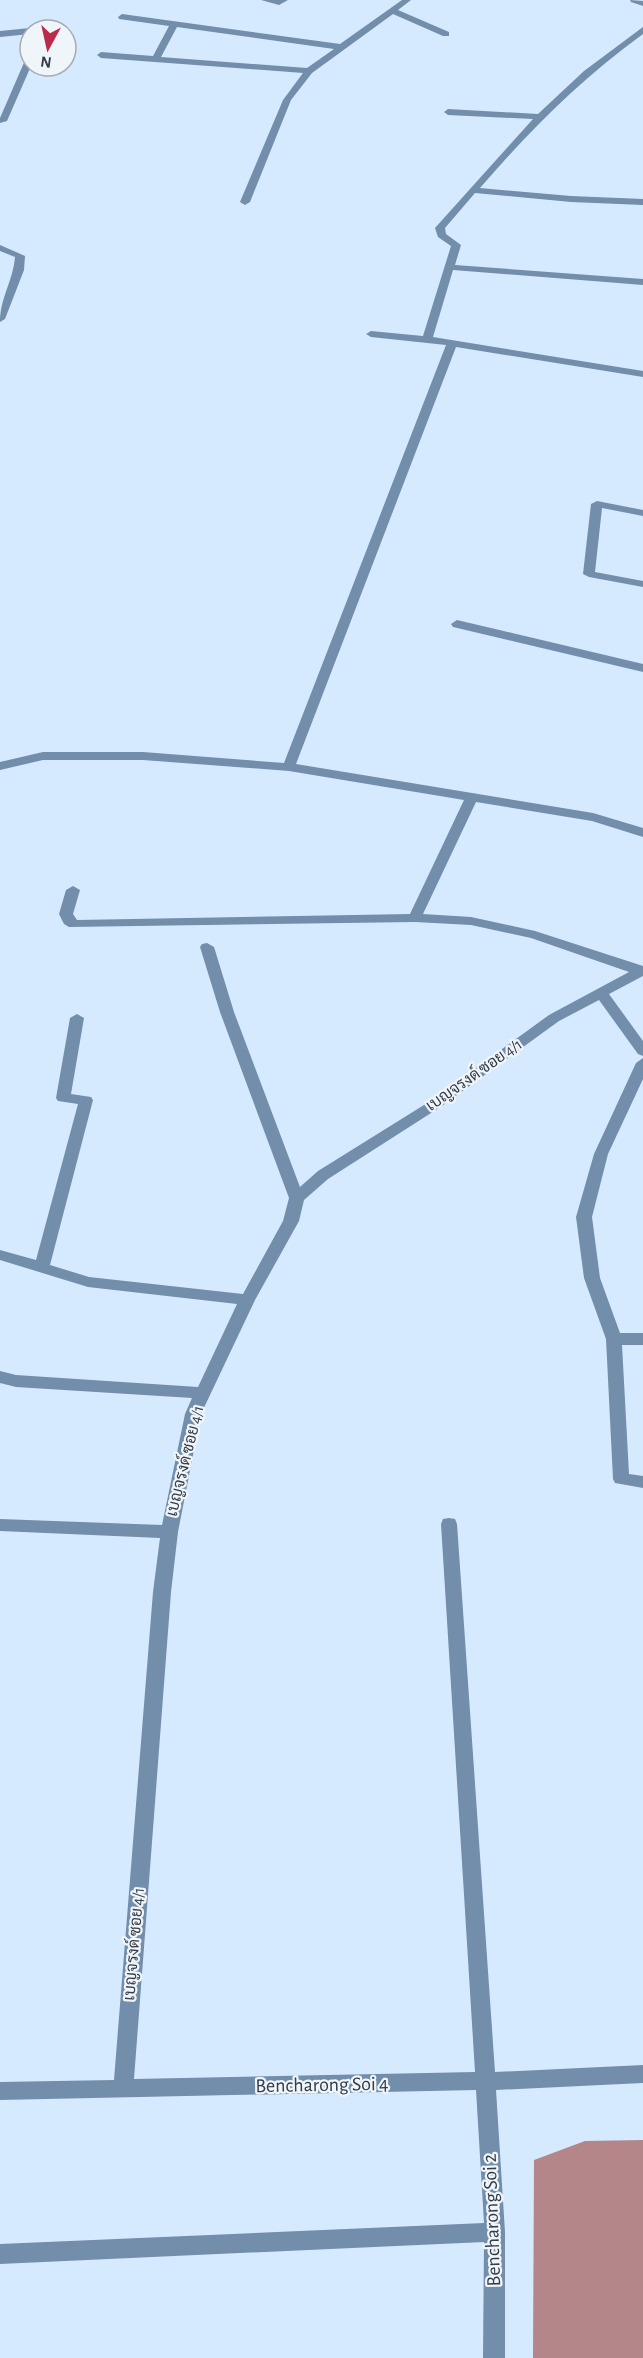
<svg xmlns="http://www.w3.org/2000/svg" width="643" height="2358" viewBox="0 0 643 2358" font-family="'Alegreya Sans',Sarabun,sans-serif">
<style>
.water{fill:#b48589}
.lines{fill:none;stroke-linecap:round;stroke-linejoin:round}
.minor{fill:#738eaa;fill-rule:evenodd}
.labels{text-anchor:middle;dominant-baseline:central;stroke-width:4.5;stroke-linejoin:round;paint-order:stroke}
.street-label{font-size:16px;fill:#333c47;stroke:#f0f5fa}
.near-street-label{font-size:20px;fill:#333c47;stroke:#f0f5fa}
</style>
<rect width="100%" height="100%" fill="#d6eaff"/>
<path class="water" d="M643,2140V2358H533L534,2160L585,2141Z"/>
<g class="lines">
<path class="minor" d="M261,0H288L279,5Z
M402,0H411L398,10L449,32V36H443L393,14L312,73L291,100L250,202L245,205L240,202L283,100L303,73L101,58L97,55L101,52L153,56L169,26L119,19L118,17L122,14L340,44ZM177,27L334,49L307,68L161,57Z
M630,0L643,1V6L631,2Z
M643,27V34C581,79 530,130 480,188L571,196L643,199V205L571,202L475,193L445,228L446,234L461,245L455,265L643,279V285L453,270L433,337L643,371V377L456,347L296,764L593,813L643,828V837L592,821L476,802L423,914L471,917L535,931L643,966V976L609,994L643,1041V1056L638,1054L599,1000L559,1021L442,1106L328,1179L304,1200L299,1221L255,1300L201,1414L178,1532L171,1592L134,2079L475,2072L441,1524L443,1519L449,1518L455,1519L457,1524L495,2072L643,2065V2083L496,2090L505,2232V2358H483L484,2242L0,2264V2244L484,2223L476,2090L0,2100V2082L114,2080L153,1592L160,1538L0,1531V1519L162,1525L185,1414L192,1398L16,1387L0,1383V1371L16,1375L198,1387L237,1304L88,1287L0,1260V1250L36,1260L78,1104L58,1101L56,1098L70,1018L77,1014L84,1018L71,1094L91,1097L93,1100L50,1265L89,1277L243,1294L283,1221L289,1198L220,1012L200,947L202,944L207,943L214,947L234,1012L300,1187L318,1171L432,1100L549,1015L629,972L531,938L471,925L415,922L69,927L64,924L59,914L66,890L73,886L80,890L73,914L77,920L410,914L464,800L289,771L143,760H43L0,770V762L43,752H143L284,763L446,345L371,337L366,334L371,331L423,336L451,246L438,237L435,228L533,119L448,115L444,112L448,109L538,114L584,71Z
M30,28L34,30H30V34L0,37V31Z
M30,55L31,66L7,121L0,123V118L26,58Z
M0,245L25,256L24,270L5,319L0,322C0,298 13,281 15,257L0,251Z
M597,501L643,510V516L602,508L595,572L643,581V587L589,577L583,574L591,504Z
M457,620L643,664V672L453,627L451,624Z
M643,1058V1079L608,1154L592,1217L600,1278L620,1333H643V1345H622L629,1474L643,1476V1488L615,1483L613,1479L606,1339L584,1278L576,1217L594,1154L636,1063Z"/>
</g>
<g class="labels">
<g class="street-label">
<text transform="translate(474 1075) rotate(-35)">เบญจรงด์ ซอย 4/1</text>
<text transform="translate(185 1461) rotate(-76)">เบญจรงด์ ซอย 4/1</text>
<text transform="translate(134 1944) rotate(-85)">เบญจรงด์ ซอย 4/1</text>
</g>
<g class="near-street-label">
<text transform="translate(322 2085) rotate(-1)">Bencharong Soi 4</text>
<text transform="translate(492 2220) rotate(-92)">Bencharong Soi 2</text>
</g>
</g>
<g transform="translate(48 48) rotate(188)"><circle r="28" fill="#f0f5fa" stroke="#a4abb2" stroke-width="1.5"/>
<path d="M0-4.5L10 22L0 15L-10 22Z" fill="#bb2a4b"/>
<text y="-9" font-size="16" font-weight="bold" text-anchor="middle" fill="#333c47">N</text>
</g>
</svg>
